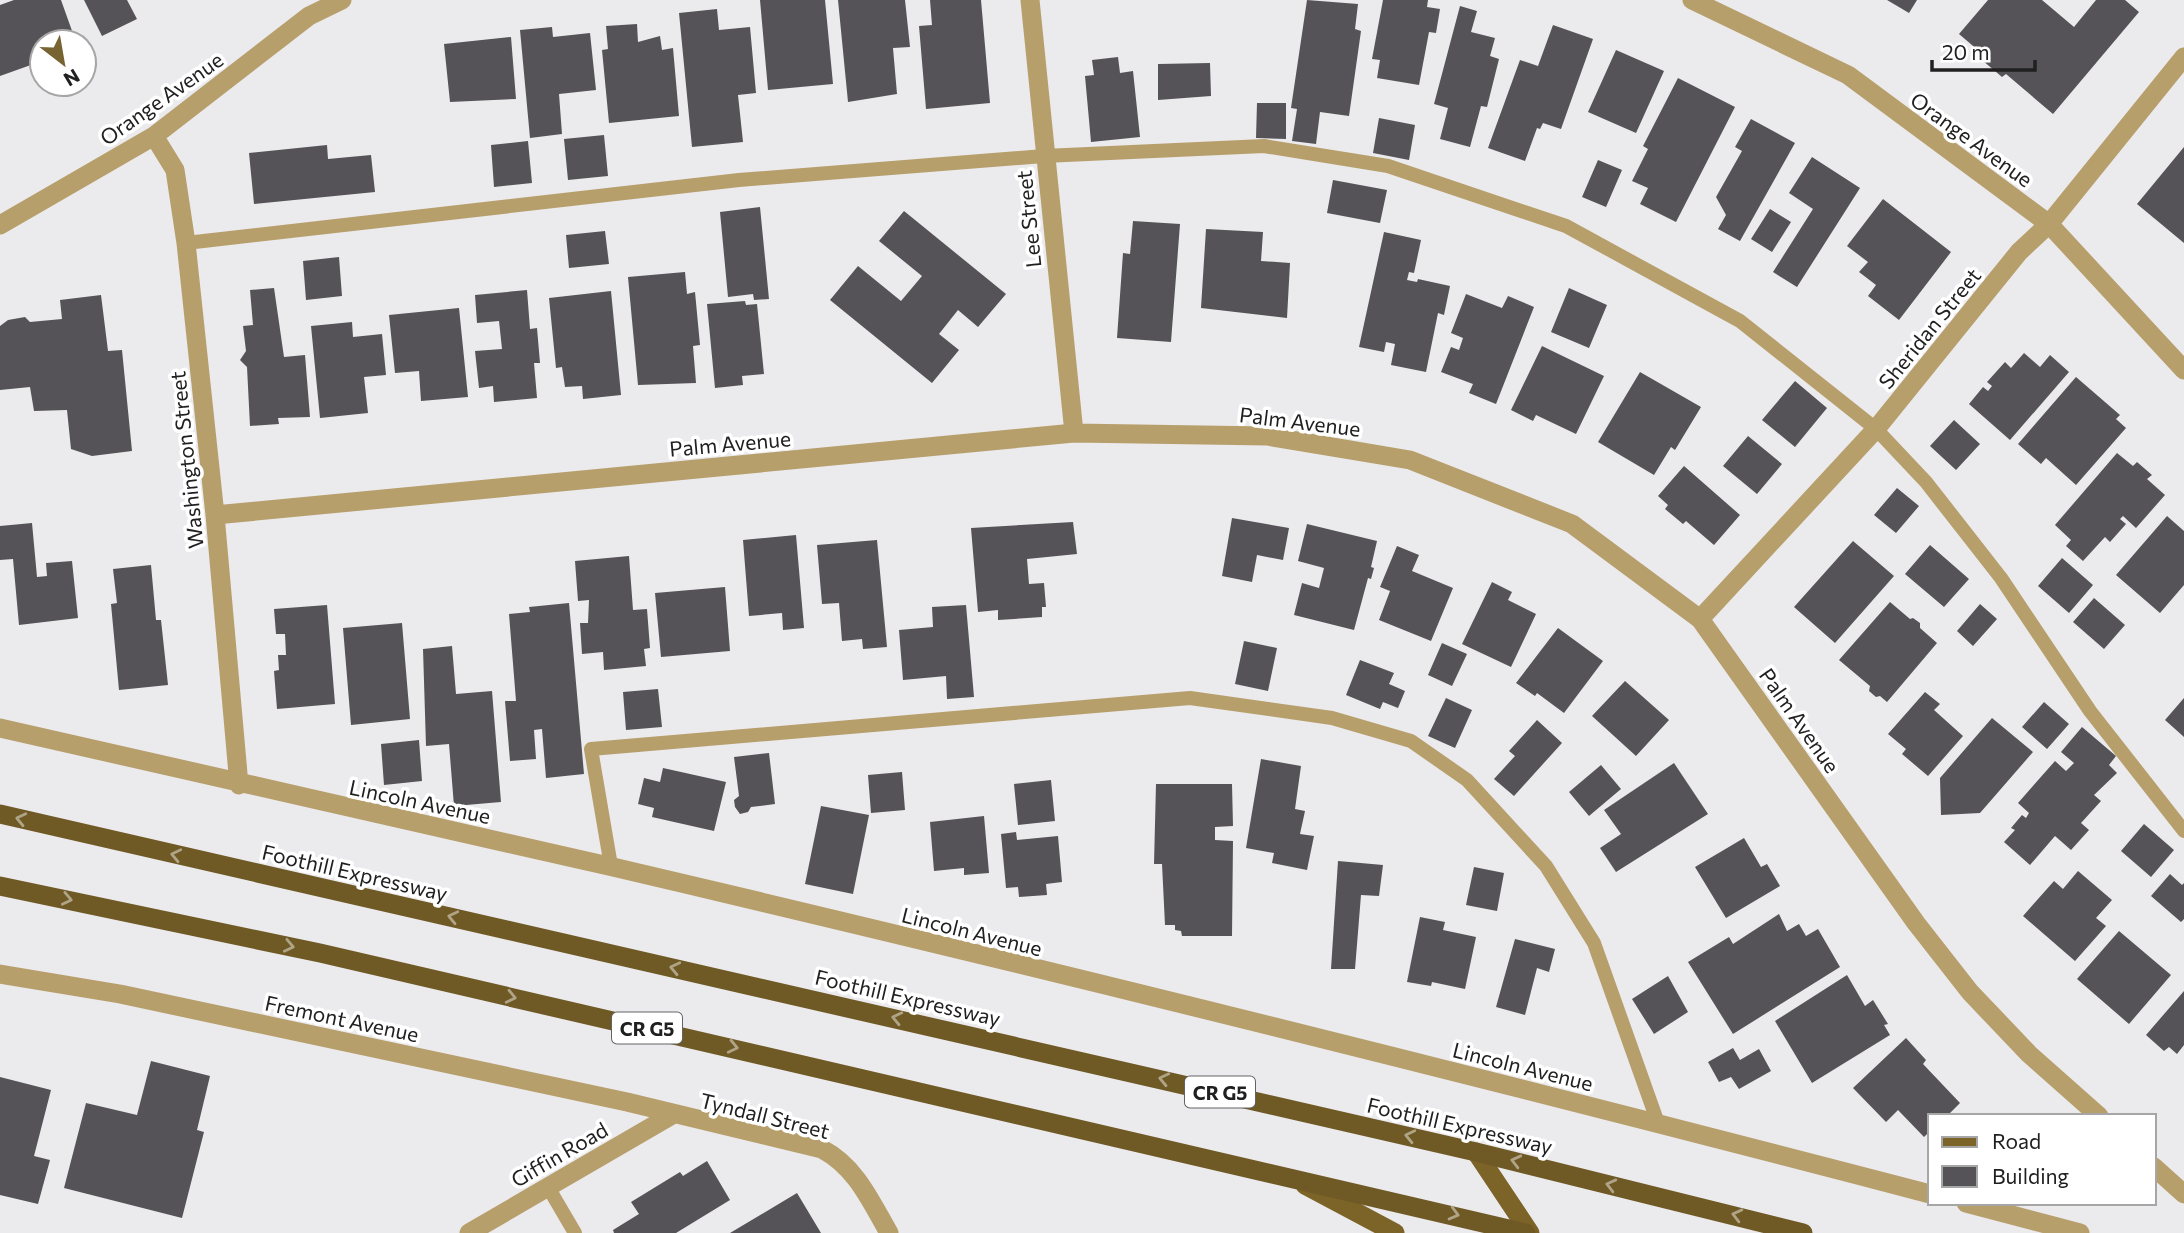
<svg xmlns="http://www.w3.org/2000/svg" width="2184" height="1233" viewBox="0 0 2184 1233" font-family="Commissioner,sans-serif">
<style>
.building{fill:#555357}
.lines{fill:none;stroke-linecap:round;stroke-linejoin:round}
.service{stroke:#b79f6c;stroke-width:14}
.minor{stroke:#b79f6c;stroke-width:19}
.primary{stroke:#7c6327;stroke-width:19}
.trunk{stroke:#6f5925;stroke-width:19}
.oneway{stroke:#b0a487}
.labels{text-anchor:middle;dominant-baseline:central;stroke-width:7;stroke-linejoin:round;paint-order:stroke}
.shield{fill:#fff;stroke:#646364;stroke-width:2}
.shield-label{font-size:19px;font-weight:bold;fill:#212021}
.street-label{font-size:21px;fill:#212021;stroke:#fff}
</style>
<rect width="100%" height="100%" fill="#ebeaed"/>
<path class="building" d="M14,0H61L76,42H42V61L0,76V5Z
M84,0H127L137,19L102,36Z
M760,0H825L833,84L768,90Z
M838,0H905L910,47L893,48L897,94L848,102Z
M930,0H981L990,103L926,109L919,26L932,25Z
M1307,0L1358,4L1355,29L1361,31L1349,116L1320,112L1316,144L1292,141L1297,109L1291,108Z
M1383,0H1428L1427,7L1440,9L1436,33L1429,32L1419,85L1377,78L1380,60L1372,59Z
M1887,0H1917L1909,13Z
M1988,0H2042L2074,27L2096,0H2125L2139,12L2053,114L2006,74L2002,77L1982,60L1986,57L1959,34Z
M1460,6L1477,11L1471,32L1495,38L1490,56L1499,59L1487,107L1481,106L1470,147L1440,139L1448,108L1434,104Z
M717,9L719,30L750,27L756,93L738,95L743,142L692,147L679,13Z
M637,24L638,42L660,36L662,50L673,48L679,116L609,123L602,50L608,49L606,26Z
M1553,25L1593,39L1561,129L1543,123L1540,129L1537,128L1525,161L1488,148L1520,60L1538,66Z
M552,27L553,37L590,33L596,90L559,94L562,134L530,138L520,30Z
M511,37L516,99L450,102L444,44Z
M1616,50L1664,71L1636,133L1588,112Z
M1118,57L1120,73L1133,71L1140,137L1091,142L1085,76L1094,75L1092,60Z
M1210,63L1211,96L1158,100V64Z
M1678,78L1735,107L1676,222L1640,204L1648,188L1632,181L1648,149L1643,146Z
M1257,103H1286V139L1256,138Z
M1379,118L1415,125L1409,160L1373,153Z
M1751,119L1795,143L1740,241L1718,229L1726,215L1716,197L1742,151L1735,147Z
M604,135L608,176L568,180L564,139Z
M528,141L532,183L494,187L491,145Z
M327,145L328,159L371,155L375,192L254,204L249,153Z
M2184,147V243L2137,204Z
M1812,157L1860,188L1797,287L1773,272L1813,209L1789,193Z
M1598,160L1622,170L1606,207L1582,197Z
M1333,180L1387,190L1380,223L1327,213Z
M1883,199L1951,252L1899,320L1868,296L1876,285L1859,272L1868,262L1847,246Z
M760,207L769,299L754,300L753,294L728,297L720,212Z
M1770,209L1791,222L1772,252L1751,239Z
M904,211L1006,294L978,327L958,310L939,334L959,350L932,383L830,300L858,266L901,301L922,276L879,241Z
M1133,221L1180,224L1171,342L1117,338L1123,253L1130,254Z
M1206,229L1263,232L1261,261L1290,263L1287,318L1201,308Z
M605,231L609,264L569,268L566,235Z
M1384,232L1421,240L1414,273L1409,272L1407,280L1417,282L1418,279L1450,286L1444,315L1438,313L1426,372L1391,365L1395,344L1386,342L1384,352L1359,347Z
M339,257L342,296L306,300L303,261Z
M685,272L687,294L695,292L700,345L693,346L696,383L638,385L628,277Z
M274,288L284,357L305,355L310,417L278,418L279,424L250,426L247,367L240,360L246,351L243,326L253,325L250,290Z
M1569,288L1607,305L1589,348L1551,332Z
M527,290L530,329L537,328L540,363H534L537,398L494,402L493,386L479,388L475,351L502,349L499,321L477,323L475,295Z
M611,291L621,395L583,399L582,386L565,387L562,367L556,368L549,298Z
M1466,294L1502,308L1508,296L1534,307L1496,404L1469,393L1473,384L1441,372L1451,347L1459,350L1463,338L1451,333Z
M101,295L108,351L122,350L132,451L92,456L71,449L67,410L34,411L30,387L0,390V326L8,320L25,317L30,322L62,319L60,300Z
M745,301L746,305L757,304L764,374L742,376L743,385L715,388L707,304Z
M459,308L468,397L421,401L419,371L395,373L389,315Z
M352,322L353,337L382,334L386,375L364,377L368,413L320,418L311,326Z
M1542,346L1604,376L1576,434L1536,415L1533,421L1511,410Z
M2024,353L2040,367L2050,355L2069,372L2010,440L1969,404L1983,387L1988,391L1992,386L1987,382L2005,362L2011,368Z
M1640,372L1701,407L1675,450L1671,447L1654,475L1598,442Z
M2076,377L2120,415L2116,419L2126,428L2076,485L2046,458L2041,464L2018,444Z
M1795,381L1827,408L1795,447L1762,420Z
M1954,420L1980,444L1956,470L1930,446Z
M1748,436L1782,464L1757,494L1723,466Z
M2117,453L2133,466L2137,462L2152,475L2147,479L2165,495L2136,528L2123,516L2120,519L2126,524L2110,542L2105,537L2083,561L2066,546L2071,540L2055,525Z
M1684,466L1740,515L1714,545L1686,521L1683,524L1665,509L1668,505L1658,496Z
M1897,488L1919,506L1896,533L1874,515Z
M2167,516L2184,531V585L2160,613L2116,575Z
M1232,518L1289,528L1283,560L1257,555L1252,582L1222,576Z
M1073,522L1077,554L1027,559L1029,584L1044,583L1046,607H1042V617L998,620V610L978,612L971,528Z
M32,523L37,577L47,576L46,563L72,561L78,618L19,625L13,559L0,560V526Z
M1307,524L1377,541L1371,567L1374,568L1371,579L1368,578L1354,630L1294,615L1302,583L1319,588L1324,568L1298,561Z
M796,535L804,628L783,630L782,613L749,616L743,540Z
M877,540L887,647L863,649L862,639L842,641L839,603L822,604L817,545Z
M1853,541L1894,576L1835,643L1794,607Z
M1930,545L1969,579L1944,607L1905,574Z
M1397,546L1419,555L1412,571L1453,588L1431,641L1379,620L1390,591L1380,587Z
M629,556L633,610L647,609L650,648L644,649L646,666L604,670L603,652L582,654L580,623H588L589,600L578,601L575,561Z
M2062,558L2093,585L2069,613L2038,586Z
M151,565L156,620H161L168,685L119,690L111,604L117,603L113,569Z
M1492,582L1512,592L1508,600L1536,614L1511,667L1462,644Z
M725,587L730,651L661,657L655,593Z
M2094,598L2125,625L2104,649L2073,622Z
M1890,602L1910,619L1913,618L1920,623V628L1937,643L1887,702L1880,696L1876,697L1869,691L1870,686L1839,660Z
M569,603L584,774L546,778L542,729L534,730L536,759L510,761L505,701H516L509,614L530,612L529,607Z
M1980,604L1997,619L1973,646L1957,631Z
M327,605L335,704L277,709L274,671L279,670L278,655H286L285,634H276L274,609Z
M966,605L974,697L947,699L946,676L903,680L899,630L933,627L932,607Z
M402,623L410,719L351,725L343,628Z
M1558,628L1603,661L1564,713L1537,693L1535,696L1516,683Z
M1244,641L1277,648L1268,691L1235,684Z
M1442,643L1467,654L1452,686L1428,675Z
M452,646L456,694L492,691L501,802L454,806L449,744L426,746L423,649Z
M1360,660L1394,673L1389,684L1405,691L1398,708L1383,702L1380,709L1346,695Z
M1625,681L1669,720L1636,756L1592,716Z
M658,689L662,727L626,730L623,692Z
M1925,692L1940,704L1934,710L1963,736L1928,776L1902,754L1906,749L1888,734Z
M1446,698L1472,710L1455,748L1428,736Z
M2184,698V737L2165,720Z
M2044,702L2069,724L2047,749L2022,727Z
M1992,718L2033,752L1980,813L1941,815L1940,778Z
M1537,720L1562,743L1514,796L1494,779L1515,756L1509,751Z
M2082,727L2116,756L2109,765L2117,773L2094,795L2101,801L2081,823L2089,830L2071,850L2055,836L2030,865L2004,842L2015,830L2011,828L2022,815L2026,818L2029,813L2018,803L2055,761L2066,771L2074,763L2061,752Z
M419,740L422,781L384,785L381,744Z
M769,753L775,804L751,807L748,812L740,814L735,807L734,800L739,796L734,757Z
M1261,759L1301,766L1295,809L1305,811L1300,834L1314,836L1307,870L1272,863L1274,853L1246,848Z
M1674,763L1708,814L1616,872L1600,848L1621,834L1604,810Z
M1601,765L1621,789L1589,816L1569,792Z
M663,768L726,782L714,831L652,817L654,808L638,804L644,778L660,782Z
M902,772L905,810L871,813L868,775Z
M1051,780L1055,821L1018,825L1014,784Z
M1156,784H1232L1233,826L1215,827V840L1233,841L1232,936H1182L1181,931L1175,930V925H1165L1162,864H1154Z
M821,806L869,815L853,894L805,884Z
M984,816L989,873L964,875V868L934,871L930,822Z
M2144,824L2174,850L2151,877L2121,851Z
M1016,832L1017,840L1058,836L1062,882L1046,884L1047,895L1019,897L1018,887L1006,888L1001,834Z
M1744,838L1761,867L1767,864L1780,886L1726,918L1695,867Z
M1338,861L1383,865L1379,896L1361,895L1355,969H1331Z
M1474,867L1504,873L1497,911L1466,905Z
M2078,871L2112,900L2096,918L2106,926L2075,961L2023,916L2054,881L2063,889Z
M2170,874L2182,885L2184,883V919L2181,922L2151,896Z
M1779,914L1787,931L1799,924L1806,936L1818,929L1840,967L1733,1034L1688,962L1729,937L1733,944Z
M1420,917L1445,922L1443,930L1476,937L1465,989L1432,982L1431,986L1407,982Z
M2119,931L2171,975L2129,1024L2077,979Z
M1515,939L1555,949L1549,972L1537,968L1525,1015L1496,1007Z
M1847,975L1865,1006L1873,1000L1888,1024L1884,1025L1890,1035L1812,1083L1775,1021Z
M1668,976L1688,1012L1654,1034L1632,999Z
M2184,991V1045L2177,1054L2169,1047L2164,1051L2146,1035Z
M1906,1038L1926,1060L1923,1064L1960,1103L1947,1116H1930V1131L1924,1137L1898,1110L1886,1122L1853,1088Z
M1733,1048L1740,1060L1759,1049L1771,1071L1739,1089L1731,1077L1719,1082L1708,1062Z
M151,1061L210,1076L197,1130L204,1132L182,1218L64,1188L86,1103L137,1115Z
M0,1077L51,1090L34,1156L50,1160L38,1204L0,1195Z
M707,1161L730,1200L676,1233H614L613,1230L639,1214L631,1202L680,1172L683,1176Z
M797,1193L821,1233H730Z"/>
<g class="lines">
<path class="service" d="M186,243L739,180L1044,156L1264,146L1388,166L1566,226L1740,321L1876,429L1926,482L2001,578L2090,711L2184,831
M611,866L591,749L1190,698L1332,718L1411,741L1467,780L1546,866L1594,943L1658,1123
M548,1187L575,1233"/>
<path class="minor" d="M1030,0L1074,433
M1692,0L1848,75L2049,224L2184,370
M154,136L175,170L186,243L215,515L239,785
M0,225L154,136L309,16L342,0
M215,515L1074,433L1267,436L1410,460L1572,524L1700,619L1916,923L1970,992L2029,1054L2099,1116
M1700,619L1876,429L2019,252L2049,224L2184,57
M0,728C204,776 409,819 613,867C1053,970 1493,1080 1930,1194
M0,974L120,994L627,1102L822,1149C856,1167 870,1200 889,1233
M2154,1167L2184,1194
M1966,1203L2080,1233
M469,1233L672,1115"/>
<path class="primary" d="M1476,1152L1530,1233
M1305,1185L1395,1233"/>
<path class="trunk" d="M0,814L1476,1152L1803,1233
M0,886L320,953L1526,1233"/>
</g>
<defs><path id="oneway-chevron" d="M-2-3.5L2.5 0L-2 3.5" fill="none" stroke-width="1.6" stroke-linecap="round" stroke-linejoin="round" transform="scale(1.75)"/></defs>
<g class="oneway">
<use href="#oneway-chevron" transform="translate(21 819) rotate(-167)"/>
<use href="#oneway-chevron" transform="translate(176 855) rotate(-167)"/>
<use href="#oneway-chevron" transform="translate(67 899) rotate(12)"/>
<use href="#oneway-chevron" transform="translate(453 917) rotate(-167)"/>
<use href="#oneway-chevron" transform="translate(289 946) rotate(12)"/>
<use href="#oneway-chevron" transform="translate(675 968) rotate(-167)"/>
<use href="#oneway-chevron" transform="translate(511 997) rotate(13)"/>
<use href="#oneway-chevron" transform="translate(897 1018) rotate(-167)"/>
<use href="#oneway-chevron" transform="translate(733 1047) rotate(13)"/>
<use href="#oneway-chevron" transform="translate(1164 1079) rotate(-167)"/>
<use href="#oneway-chevron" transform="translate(1410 1136) rotate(-167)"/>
<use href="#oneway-chevron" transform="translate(1516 1161) rotate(-166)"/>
<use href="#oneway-chevron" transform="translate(1611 1185) rotate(-166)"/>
<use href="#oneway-chevron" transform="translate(1454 1214) rotate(15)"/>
<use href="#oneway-chevron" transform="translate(1737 1215) rotate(-166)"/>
</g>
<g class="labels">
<g class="shield">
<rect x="612" y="1012.5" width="70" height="31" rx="5"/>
<rect x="1185" y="1076.5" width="70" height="31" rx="5"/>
</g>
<g class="shield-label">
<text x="647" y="1028">CR G5</text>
<text x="1220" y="1092">CR G5</text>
</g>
<g class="street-label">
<text transform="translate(161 98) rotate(-35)">Orange Avenue</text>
<text transform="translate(1972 139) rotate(36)">Orange Avenue</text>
<text transform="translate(1028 219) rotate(-96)">Lee Street</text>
<text transform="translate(1929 328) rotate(-51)">Sheridan Street</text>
<text transform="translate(1300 421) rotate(7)">Palm Avenue</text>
<text transform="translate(730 443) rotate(-5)">Palm Avenue</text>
<text transform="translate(186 460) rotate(-96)">Washington Street</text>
<text transform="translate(1800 720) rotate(55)">Palm Avenue</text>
<text transform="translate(420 801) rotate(12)">Lincoln Avenue</text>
<text transform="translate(355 872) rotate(13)">Foothill Expressway</text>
<text transform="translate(972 931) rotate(14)">Lincoln Avenue</text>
<text transform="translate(908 997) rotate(13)">Foothill Expressway</text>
<text transform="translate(342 1018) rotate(12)">Fremont Avenue</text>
<text transform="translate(1523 1066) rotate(14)">Lincoln Avenue</text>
<text transform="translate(765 1115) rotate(14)">Tyndall Street</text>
<text transform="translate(1460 1125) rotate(13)">Foothill Expressway</text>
<text transform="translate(559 1154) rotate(-30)">Giffin Road</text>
</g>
</g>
<rect x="1928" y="1114" width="228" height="91" fill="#ffffff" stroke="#a6a6a6" stroke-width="2"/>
<rect x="1942" y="1137" width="35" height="10" fill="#7c6327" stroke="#a6a6a6" stroke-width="2"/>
<text x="1992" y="1149" font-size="21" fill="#212021">Road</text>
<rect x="1942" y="1166" width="35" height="21" fill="#555357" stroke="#a6a6a6" stroke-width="2"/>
<text x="1992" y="1184" font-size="21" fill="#212021">Building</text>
<g transform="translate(63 63) rotate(149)"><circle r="33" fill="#ffffff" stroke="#a6a6a6" stroke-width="2"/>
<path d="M0-5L12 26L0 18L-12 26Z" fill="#786332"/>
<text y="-10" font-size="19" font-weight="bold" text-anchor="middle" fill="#212021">N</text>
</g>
<path d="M1932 60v10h103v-10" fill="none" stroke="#212021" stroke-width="3.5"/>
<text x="1942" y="60" font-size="21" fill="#212021" stroke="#ffffff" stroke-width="5" paint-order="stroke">20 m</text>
</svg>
